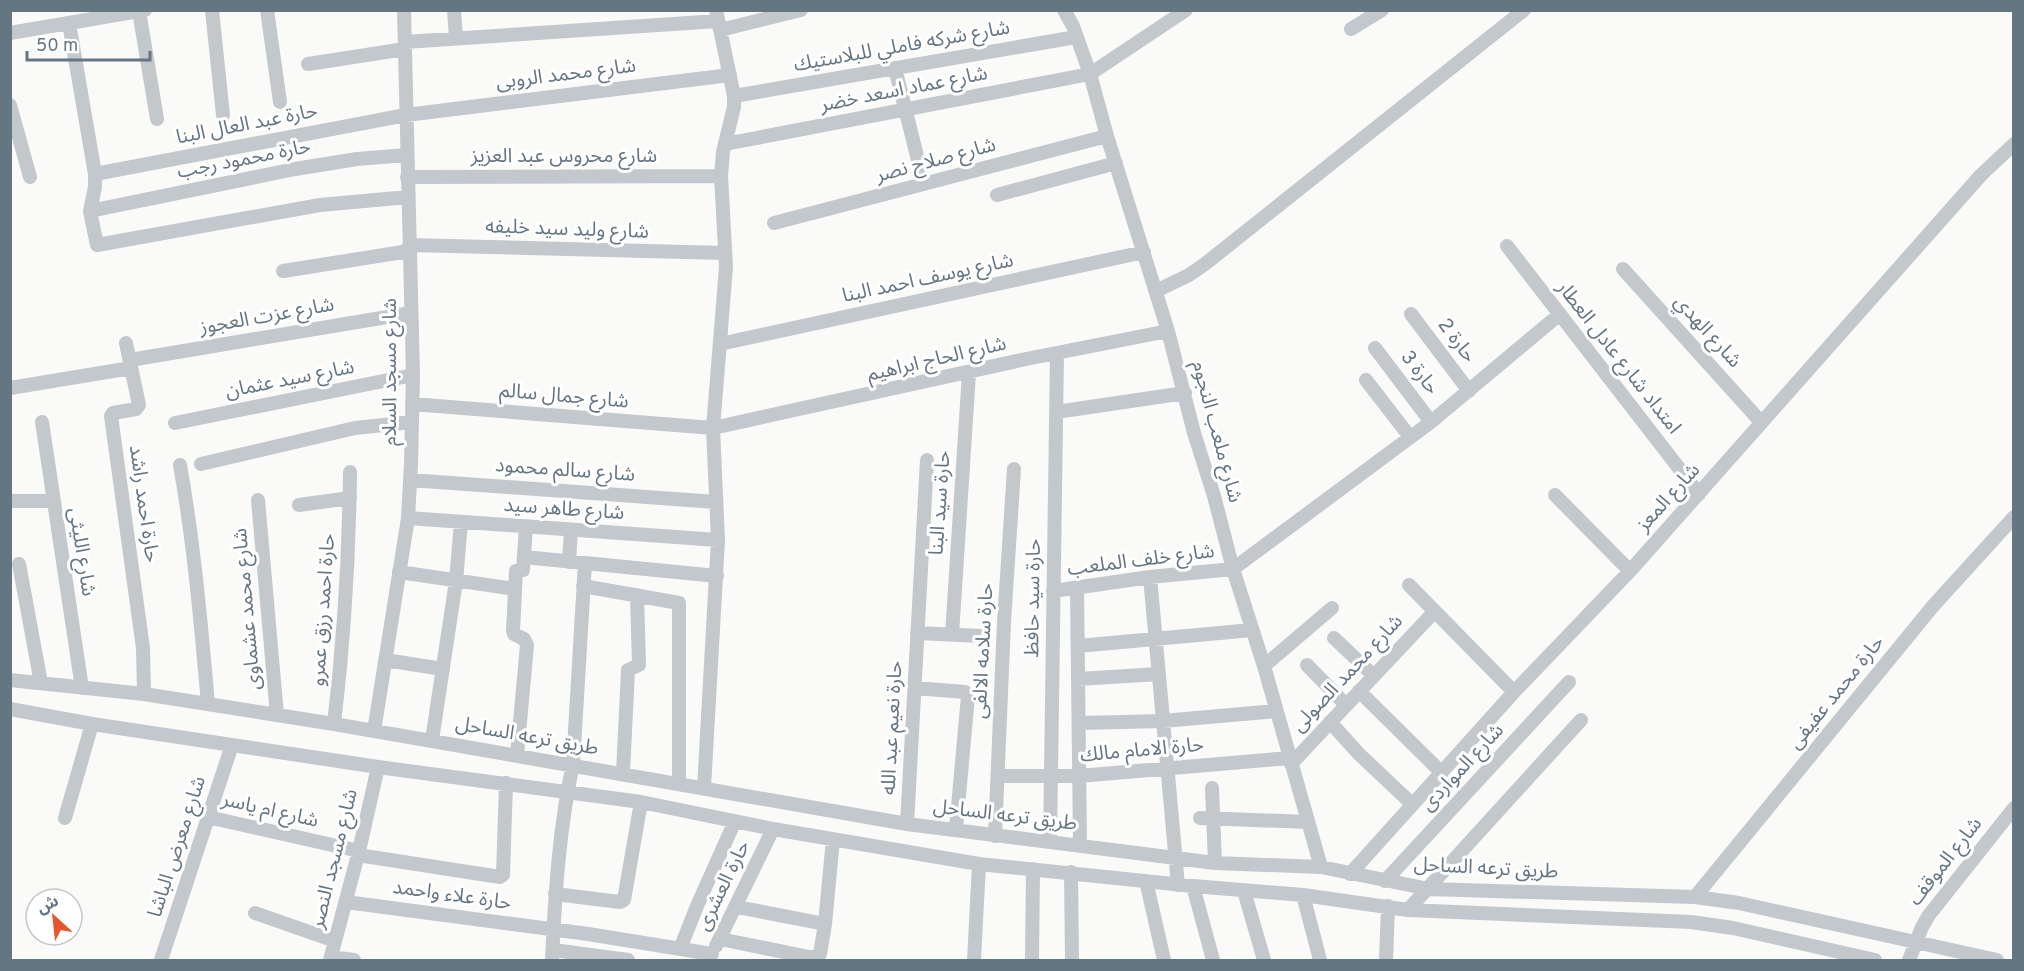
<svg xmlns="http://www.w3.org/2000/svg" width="2024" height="971" viewBox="0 0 2024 971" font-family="Overpass,'Noto Sans Arabic',sans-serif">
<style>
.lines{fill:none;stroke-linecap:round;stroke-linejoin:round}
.street{stroke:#c3c8cc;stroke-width:14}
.labels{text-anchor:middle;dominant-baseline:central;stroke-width:6;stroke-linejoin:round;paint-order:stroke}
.street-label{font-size:20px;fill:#657683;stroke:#fff}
</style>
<rect width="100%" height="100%" fill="#fafaf8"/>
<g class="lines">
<path class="street" d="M212,10L223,115
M267,10L280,102
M454,10L456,38
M1064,10L1073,26L1090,74L1107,136L1168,331L1194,433L1214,496L1233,569L1264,666L1321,867
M139,11L157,119
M69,23L95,174V187L90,211L97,245L320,205L408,197
M1351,29L1382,10
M720,30L801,10
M10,33L145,10
M405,42L718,21
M308,64L405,49
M895,68L924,184
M734,96L1076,37
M10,105L30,177
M725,144L1090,74L1186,10
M95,174L406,115L730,75
M407,177L721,176
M997,195L1116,163
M90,211L295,169L357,159L407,155
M774,223L1107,136
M409,245L725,253
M1507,246L1699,494
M1623,269L1761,422
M283,271L409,251
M1156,291L1189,275L1205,264L1524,10
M1411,314L1469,391
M126,343L139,405L136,409L113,413L111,416L143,648L144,694
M720,344L1144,252
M1375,348L1431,422
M130,360L411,313
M1366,380L1410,437
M10,388L131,368
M412,404L713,428L1026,359L1168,331
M1056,412L1185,393
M42,422L82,688
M175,423L413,375
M201,464L355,428L412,422
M180,465C194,544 201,624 208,704
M410,480L716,502
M1555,495L1630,571
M258,500L277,715
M10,501H54
M299,505L350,498
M408,518L718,540
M524,557L717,576
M569,562L571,530
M19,564L41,683
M399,572L515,589
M1150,577L1178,885
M1409,585L1514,692
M583,586L679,603V784
M1077,587L1080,845
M1053,591L1150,577L1233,569L1431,422L1560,314
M917,633L981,636
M952,635L969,373
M1334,638L1374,676
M1078,646L1252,630
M385,660L443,669
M1307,665L1346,705
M1264,666L1332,608
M1078,679L1159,674
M10,680L144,694L334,724L907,824L1215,863L1321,867L1429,889L1695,897L1739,903L1997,960
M915,688L965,692L968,696L956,829
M1359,691L1441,772
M10,709L92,724L378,767L641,802L773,829L979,864L1193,886L1303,895L1408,910L1691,922L1733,928L1875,960
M1330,722L1359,754L1412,804
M1079,723L1163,721L1276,711
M334,724C344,640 349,557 350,472
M374,731L408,518L411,464L413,375L404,10
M432,740L456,581L461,522
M517,755L527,645L524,639L514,634L513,631L516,571L523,570L526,527
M1291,764L1435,611
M623,773L628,670L639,665L637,595
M998,776H1079L1289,758
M704,788L718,540L713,428L726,267L721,176L723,152L734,107V96L716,10
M1212,788L1215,863
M208,817L359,851
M65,818L92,724
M1200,818L1308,822
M907,824L927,460
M995,836L1004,622L1014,469
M1050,841L1057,354
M358,855L500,877L503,875L506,783
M1071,872L1072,960
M1350,874L1514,692L1630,571L1981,175L2014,144
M1146,881L1164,960
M1385,881L1569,682
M1193,886L1213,960
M1244,891L1264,960
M555,894L620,902L624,900L641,802
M1303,895L1320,960
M1695,897L1933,606L2014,517
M346,902L588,934L712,954
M737,907L825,924
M1408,910L1581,720
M255,913L335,941
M720,939L809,957H816L820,954L825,924L833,839
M716,946L773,829
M680,949L697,906L735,821
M553,950L628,960
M331,957L354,960
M161,960L232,745
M330,960L359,851L378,767
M552,960C555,895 559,829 573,764L585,563
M974,960L979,864
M1032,960L1033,869
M1386,960L1388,906
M1909,960L1922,927L1929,915L2014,808"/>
</g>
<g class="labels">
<g class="street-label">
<text transform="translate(902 47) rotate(-10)">شارع شركه فاملي للبلاستيك</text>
<text transform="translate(566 75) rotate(-7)">شارع محمد الروبى</text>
<text transform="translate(904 90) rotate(-11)">شارع عماد اسعد خضر</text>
<text transform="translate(247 125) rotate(-11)">حارة عبد العال البنا</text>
<text x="564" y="157">شارع محروس عبد العزيز</text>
<text transform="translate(244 160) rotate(-11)">حارة محمود رجب</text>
<text transform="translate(936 161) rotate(-15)">شارع صلاح نصر</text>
<text transform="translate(567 230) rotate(2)">شارع وليد سيد خليفه</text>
<text transform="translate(928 279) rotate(-12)">شارع يوسف احمد البنا</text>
<text transform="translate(267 317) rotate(-10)">شارع عزت العجوز</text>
<text transform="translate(1707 332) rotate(48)">شارع الهدي</text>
<text transform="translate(1456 341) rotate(53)">حارة 2</text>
<text transform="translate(1618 358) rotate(52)">امتداد شارع عادل العطار</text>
<text transform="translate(937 360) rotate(-13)">شارع الحاج ابراهيم</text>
<text transform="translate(391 372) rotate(-90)">شارع مسجد السلام</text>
<text transform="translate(1419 373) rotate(53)">حارة 3</text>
<text transform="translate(290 380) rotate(-11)">شارع سيد عثمان</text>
<text transform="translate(564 397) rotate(5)">شارع جمال سالم</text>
<text transform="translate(1216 432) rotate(75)">شارع ملعب النجوم</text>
<text transform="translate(565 471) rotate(4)">شارع سالم محمود</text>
<text transform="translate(1669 498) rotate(-48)">شارع المعز</text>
<text transform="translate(941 503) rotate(-86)">حارة سيد البنا</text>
<text transform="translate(143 504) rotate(82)">حارة احمد راشد</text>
<text transform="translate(564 510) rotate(4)">شارع طاهر سيد</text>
<text transform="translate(81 552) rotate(81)">شارع الليثى</text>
<text transform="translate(1141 561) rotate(-7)">شارع خلف الملعب</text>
<text transform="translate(1034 598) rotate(-89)">حارة سيد حافظ</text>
<text transform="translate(248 609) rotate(-95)">شارع محمد عشماوى</text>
<text transform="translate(324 610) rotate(-86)">حارة احمد رزق عمرو</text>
<text transform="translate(984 651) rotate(-87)">حارة سلامه الالفى</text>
<text transform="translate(1348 674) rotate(-47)">شارع محمد الصولى</text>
<text transform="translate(1837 693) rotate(-51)">حارة محمد عفيفى</text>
<text transform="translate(893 728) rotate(-87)">حارة نعيم عبد الله</text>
<text transform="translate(527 737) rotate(10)">طريق ترعه الساحل</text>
<text transform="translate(1142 751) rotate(-5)">حارة الامام مالك</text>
<text transform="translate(1463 768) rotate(-47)">شارع المواردى</text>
<text transform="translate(270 811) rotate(13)">شارع ام ياسر</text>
<text transform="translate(1005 816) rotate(7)">طريق ترعه الساحل</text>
<text transform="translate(178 847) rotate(-72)">شارع معرض الباشا</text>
<text transform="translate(335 859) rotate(-76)">شارع مسجد النصر</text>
<text transform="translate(1946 862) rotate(-52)">شارع الموقف</text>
<text transform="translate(1486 869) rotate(3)">طريق ترعه الساحل</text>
<text transform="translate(724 886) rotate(-64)">حارة العشرى</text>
<text transform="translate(452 896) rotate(8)">حارة علاء واحمد</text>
</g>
</g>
<rect width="2024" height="971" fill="none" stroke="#657683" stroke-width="24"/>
<g transform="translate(54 917) rotate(333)"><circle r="28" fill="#ffffff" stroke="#c1c8cd" stroke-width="1.5"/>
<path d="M0-4.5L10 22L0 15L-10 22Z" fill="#e4572e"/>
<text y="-9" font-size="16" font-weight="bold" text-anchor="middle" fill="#657683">ش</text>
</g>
<path d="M27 51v9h123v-9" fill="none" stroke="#657683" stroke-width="3"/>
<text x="36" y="51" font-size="18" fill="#657683" stroke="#ffffff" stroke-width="4.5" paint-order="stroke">50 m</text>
</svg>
